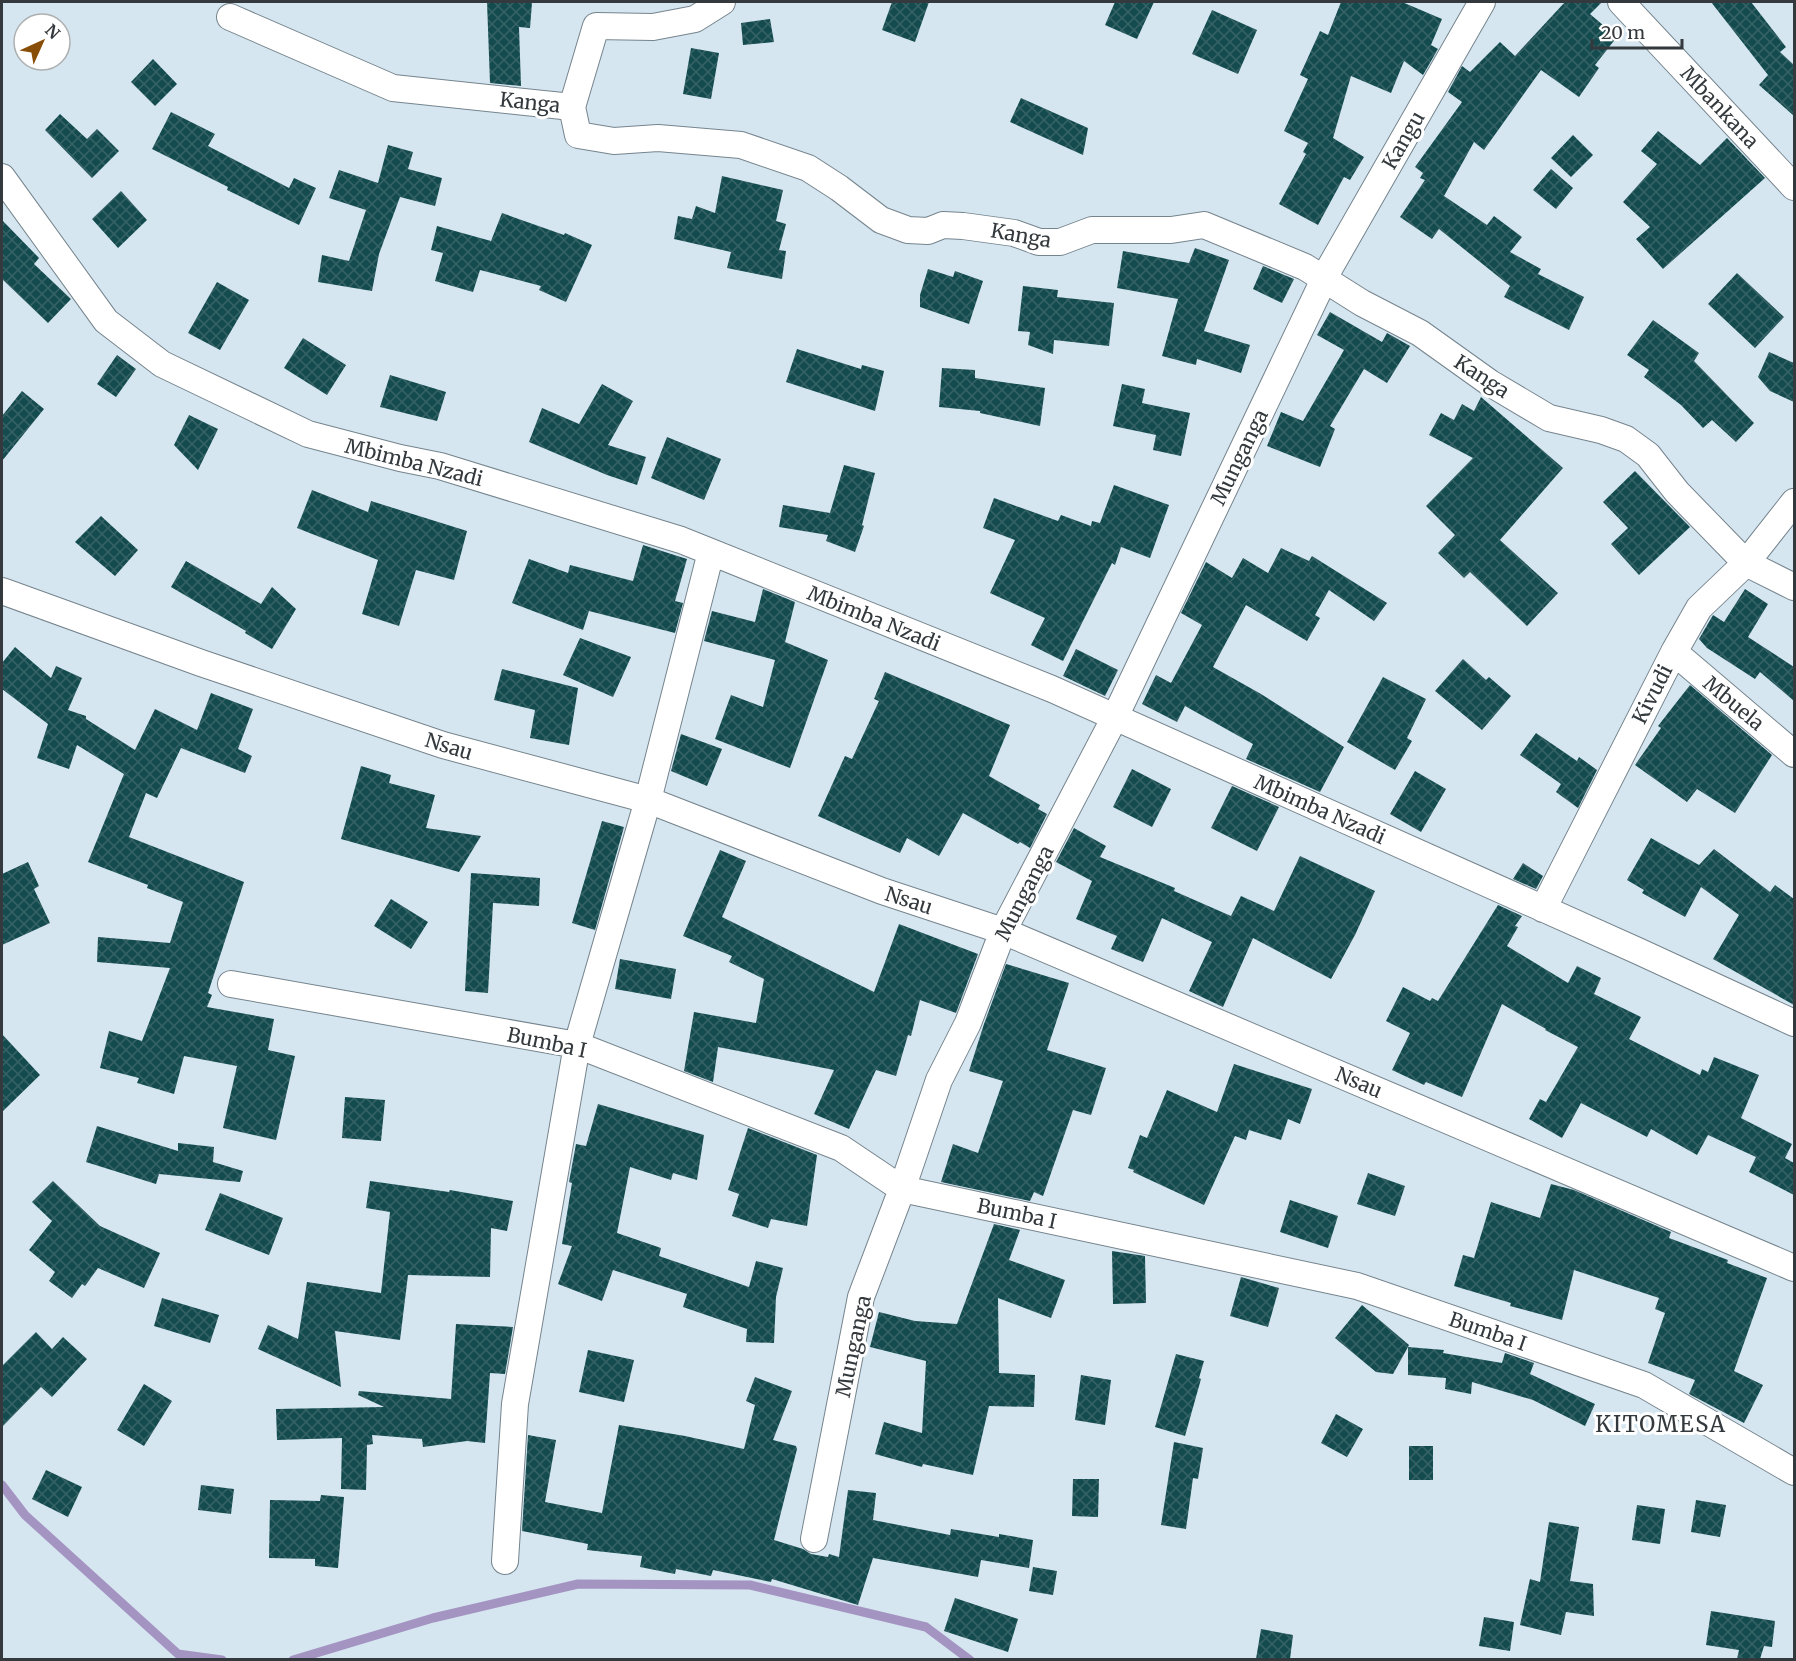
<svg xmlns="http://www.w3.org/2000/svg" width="1796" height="1661" viewBox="0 0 1796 1661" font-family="Merriweather,serif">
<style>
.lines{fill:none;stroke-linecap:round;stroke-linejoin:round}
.stream{stroke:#a494c2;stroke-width:9}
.building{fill:url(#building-cross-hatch)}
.minor-casing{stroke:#75848d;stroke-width:28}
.minor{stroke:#fff;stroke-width:26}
.labels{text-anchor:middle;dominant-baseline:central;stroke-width:6;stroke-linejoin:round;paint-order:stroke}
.street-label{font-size:20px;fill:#33393d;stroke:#fff}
.quarter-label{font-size:22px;letter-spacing:1.5px;fill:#33393d;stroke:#fff}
</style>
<defs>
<pattern id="building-cross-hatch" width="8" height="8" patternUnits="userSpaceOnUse" patternTransform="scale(1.5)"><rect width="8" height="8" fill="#144b4e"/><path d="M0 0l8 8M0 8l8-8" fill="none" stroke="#376366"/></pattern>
</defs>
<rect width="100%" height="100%" fill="#d6e6f0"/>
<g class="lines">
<path class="stream" d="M2,1485L25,1515L178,1654L222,1660
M293,1660L433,1618L578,1584L750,1585L926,1627L970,1660"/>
</g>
<path class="building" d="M487,2L532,3L530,28L519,27L521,86L490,83Z
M892,2H929L915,42L882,30Z
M1115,2H1154L1137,39L1105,25Z
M1341,2H1402L1442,19L1431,45L1438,49L1423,75L1404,61L1391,93L1351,76L1333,138L1364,157L1350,180L1344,177L1318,225L1279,204L1306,154L1303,152L1308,143L1284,131L1308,79L1300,75L1320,31L1328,35Z
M1565,2H1602L1590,14L1617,37L1595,65L1599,68L1579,97L1541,70L1484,150L1474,142L1444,196L1487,225L1494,216L1522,237L1510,252L1541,269L1538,274L1584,297L1569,330L1504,297L1510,286L1439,229L1432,239L1400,217L1425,180L1420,178L1423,173L1415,167L1462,102L1448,92L1462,66L1470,72L1500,42L1515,56Z
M1711,2H1751L1786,47L1780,52L1794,65V116L1759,85L1768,75Z
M1212,10L1257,30L1238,74L1192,54Z
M770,19L774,42L743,45L741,23Z
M691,48L719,53L711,99L683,94Z
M153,59L177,84L155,106L131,82Z
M1021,98L1088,128L1083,155L1010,122Z
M171,112L215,134L208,146L289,188L294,178L316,188L299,225L227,190L228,187L152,149Z
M60,114L87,139L97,129L119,151L92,178L45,130Z
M1658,131L1700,165L1727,138L1765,178L1663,269L1636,239L1650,227L1623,202L1657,164L1641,151Z
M1573,135L1593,155L1571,177L1551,158Z
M388,145L413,152L408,169L442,178L435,206L400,197L379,254L372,291L318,282L322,255L349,261L366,210L329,198L339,170L378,183Z
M1551,169L1573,188L1556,209L1533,190Z
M722,176L783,190L776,221L786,224L779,250L786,251L782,279L727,268L731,252L674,239L678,216L692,219L696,206L715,213Z
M121,191L147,220L118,248L92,219Z
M502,213L564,235L565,233L592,245L566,302L539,290L541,286L480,270L473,292L435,281L443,253L431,250L437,226L491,241Z
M2,220L39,258L34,264L71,299L48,323L2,279Z
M1195,248L1229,260L1204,331L1250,345L1241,373L1197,359L1196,365L1162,356L1178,299L1117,288L1123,251L1189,263Z
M1263,266L1294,279L1282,303L1253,289Z
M928,269L953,277L955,271L983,281L969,324L920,307V295Z
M1737,273L1784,317L1755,348L1708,304Z
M217,282L249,300L220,350L188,333Z
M1023,286L1058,290L1057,297L1114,303L1109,346L1054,340L1053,354L1028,345L1030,332L1018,331Z
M1330,312L1382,342L1387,333L1410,346L1387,383L1364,369L1330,426L1335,429L1320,467L1267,446L1281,412L1303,421L1344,350L1317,335Z
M1653,320L1699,353L1694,361L1754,423L1736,442L1712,420L1703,428L1681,405L1644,377L1649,370L1627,355Z
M303,338L346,365L327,395L284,368Z
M797,349L861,369L862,365L884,371L875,411L786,382Z
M1769,352L1794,363V402L1770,391L1758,377Z
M117,355L136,369L116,397L97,384Z
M942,368L975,370V378L1045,388L1040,426L980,413V411L939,407Z
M390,375L446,392L437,421L380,407Z
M602,384L633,401L608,445L646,457L637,485L607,475L529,442L542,408L579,424Z
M1122,384L1145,389L1142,403L1190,413L1181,456L1153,450L1156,435L1113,426Z
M22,391L44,409L2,461V416Z
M1481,397L1563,468L1500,540L1558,593L1527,626L1470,572L1464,578L1438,553L1455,535L1426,506L1473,458L1429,435L1441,413L1454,420L1462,404L1474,411Z
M189,415L218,429L198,470L174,445Z
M667,437L721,459L704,500L651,478Z
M844,465L875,473L862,525L864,526L855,552L826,541L828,535L779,527L783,505L830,513Z
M1635,471L1690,527L1639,575L1611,544L1628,528L1603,502Z
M1114,485L1169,505L1150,558L1121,547L1115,565L1112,563L1063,661L1031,645L1045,618L990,593L1015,540L983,528L994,498L1058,521L1061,515L1091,526L1092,521L1100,523Z
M312,490L368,512L371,501L467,531L454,580L416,570L399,626L362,614L378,560L297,528Z
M101,516L138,550L115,576L75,542Z
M643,545L687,559L675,601L683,603L675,633L589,611L583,630L512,603L529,559L568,573L570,565L633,581Z
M1281,548L1309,561L1312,556L1387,603L1374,621L1329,590L1315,615L1320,618L1307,641L1246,605L1213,667L1261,694L1344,747L1320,792L1246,759L1253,744L1185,706L1177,722L1142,704L1156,675L1171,683L1202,625L1181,613L1206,562L1232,578L1243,558L1268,573Z
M186,561L261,604L272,587L296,609L272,649L245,633L246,631L171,587Z
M763,589L795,602L785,642L828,660L790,768L715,739L731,695L763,707L775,660L704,641L712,611L755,622Z
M1745,589L1768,604L1748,637L1794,667V701L1760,672L1755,679L1707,648L1699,639L1713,615L1724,622Z
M580,638L631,657L613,697L563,675Z
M15,647L51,678L56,666L82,678L68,710L86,716V719L135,750L155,709L197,730L211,693L253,709L238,749L252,756L245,773L181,748L157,798L146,793L129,837L244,882L208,993L212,995L207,1007L274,1019L268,1050L295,1056L276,1140L223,1128L237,1066L184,1056L174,1094L137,1083L139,1078L100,1068L109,1031L142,1041L170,968L97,962L98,937L170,943L183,902L147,888L148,885L88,862L124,774L77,745L69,769L37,758L48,724L2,689V663Z
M1076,649L1118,670L1105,696L1063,676Z
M1463,659L1486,680L1489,677L1511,696L1482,730L1435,691Z
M502,669L578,688L569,745L530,738L535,710L494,700Z
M885,672L1010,725L989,776L1040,805L1038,809L1047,814L1030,848L1020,842L1018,844L963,813L939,856L907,838L900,853L818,816L845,756L852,759L879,701L874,699Z
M1383,677L1426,699L1407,738L1412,741L1395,770L1347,742Z
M1690,685L1772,755L1735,813L1697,789L1687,802L1635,765L1661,728L1658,726Z
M1536,733L1577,761L1579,757L1597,770L1578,808L1556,792L1561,784L1520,755Z
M681,734L722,749L707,786L671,771Z
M361,766L391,775L389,783L435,795L426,828L481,836L459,872L341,839Z
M1132,769L1171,789L1152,827L1113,807Z
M1415,771L1446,789L1421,832L1390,814Z
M1232,786L1279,807L1257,851L1211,828Z
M602,821L624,827L595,930L572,923Z
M1074,828L1106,846L1100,857L1175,888L1174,891L1231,916L1241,896L1274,911L1300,856L1375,891L1355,935L1331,979L1253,938L1223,1007L1189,991L1212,942L1162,918L1143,962L1111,949L1117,936L1076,919L1092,881L1056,862Z
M1651,838L1699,865L1714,849L1770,892L1775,885L1794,899V1005L1713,959L1739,915L1701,887L1685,917L1642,893L1644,890L1627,880Z
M720,850L746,861L722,917L874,992L899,924L978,954L956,1013L920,1000L911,1036L908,1035L896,1076L876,1070L849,1129L814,1114L834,1070L718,1047L713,1082L684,1071L694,1012L756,1023L764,979L729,962L732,956L683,936Z
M28,862L39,886L34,889L50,923L2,945V874Z
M1523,863L1543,876L1536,889L1513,879Z
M471,873L540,878L539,906L493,903L488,993L465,991Z
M391,899L428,922L411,949L374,926Z
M1498,905L1522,916L1515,926L1518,927L1507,946L1568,983L1577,966L1601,978L1594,994L1641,1017L1629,1039L1700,1075L1702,1069L1708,1072L1714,1057L1759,1075L1741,1118L1792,1144L1785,1158L1794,1163V1195L1749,1172L1756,1157L1708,1135L1697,1155L1651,1129L1647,1137L1581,1103L1562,1138L1529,1119L1540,1099L1546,1102L1578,1047L1545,1030L1546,1029L1502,1004L1462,1097L1426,1082L1424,1085L1392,1070L1410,1033L1386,1021L1403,987L1430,1001L1432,998L1438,1001Z
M620,959L676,969L671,999L615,989Z
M1006,964L1069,983L1047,1050L1106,1068L1091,1115L1073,1110L1043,1196L1034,1192L1030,1201L941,1182L953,1144L978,1153L1003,1081L969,1071L984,1024Z
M2,1034L40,1075L2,1112Z
M1234,1064L1312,1089L1300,1124L1288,1119L1281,1140L1249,1130L1246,1140L1235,1136L1204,1205L1133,1172L1134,1170L1128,1168L1140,1135L1147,1138L1167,1090L1217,1112Z
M345,1097L385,1100L381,1141L342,1138Z
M598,1104L704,1135L697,1180L673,1173L671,1180L630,1167L617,1233L661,1248L659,1256L749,1287L756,1261L783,1268L776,1297L774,1343L746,1342L747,1329L683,1307L687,1294L613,1270L602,1301L558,1284L572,1246L562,1244L572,1183L569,1182L576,1144L586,1146Z
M97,1126L178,1151V1143L214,1147L213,1162L243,1171L240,1182L159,1174L156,1184L86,1162Z
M748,1128L817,1155L807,1226L771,1219L768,1228L732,1216L739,1194L728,1190Z
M1368,1173L1405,1186L1395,1216L1357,1204Z
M53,1181L100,1226L160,1253L144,1288L98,1268L85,1286L82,1284L72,1298L49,1281L55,1272L29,1250L52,1221L32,1202Z
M370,1181L449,1192L450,1190L513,1201L507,1231L491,1228L490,1277L408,1275L400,1340L335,1331L341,1387L258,1349L268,1325L298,1339L307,1282L381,1293L390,1212L366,1208Z
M1551,1184L1574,1190L1671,1232L1669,1238L1728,1260L1727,1263L1767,1278L1734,1371L1763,1385L1744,1423L1689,1394L1695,1380L1648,1363L1665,1313L1655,1309L1659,1298L1574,1270L1562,1320L1510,1306L1511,1303L1454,1286L1463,1255L1474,1258L1491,1202L1540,1218Z
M220,1193L283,1218L269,1255L205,1230Z
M1290,1200L1338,1216L1328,1248L1280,1232Z
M994,1224L1020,1230L1009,1260L1065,1280L1051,1318L998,1298L999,1373L1035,1375L1034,1407L989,1406L973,1475L923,1464L922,1467L875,1454L884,1422L922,1433L926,1361L870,1347L879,1312L915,1321L957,1324Z
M1112,1251L1145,1256L1146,1303L1113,1304Z
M1241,1277L1279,1288L1268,1327L1230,1316Z
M162,1298L219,1315L210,1343L154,1326Z
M1362,1305L1409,1345L1408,1347L1444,1350L1443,1353L1502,1363L1505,1353L1534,1363L1530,1374L1595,1404L1585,1426L1533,1400L1472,1382L1471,1394L1445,1389L1446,1378L1408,1375V1347L1393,1374L1376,1372L1335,1338Z
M456,1324L513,1327L505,1374L490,1373L485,1443L467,1441L423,1447L422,1439L372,1435L373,1444L367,1445L366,1490L341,1489L342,1438L277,1440L276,1409L384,1407L358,1395L359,1391L451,1399Z
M36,1332L52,1349L63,1337L87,1359L52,1397L41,1387L2,1427V1366Z
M588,1350L634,1360L624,1402L579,1392Z
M1176,1354L1204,1361L1199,1378L1201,1379L1185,1436L1155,1427Z
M1081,1375L1111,1380L1105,1425L1075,1420Z
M755,1377L792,1391L773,1440L796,1446L797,1449L774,1540L803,1549L811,1554L828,1557L829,1554L839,1557L848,1490L876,1493L873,1520L950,1535L951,1529L999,1537V1534L1033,1540L1029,1568L981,1560L978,1577L873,1558L858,1605L772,1579L771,1582L713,1570L711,1576L676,1569L675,1574L640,1567L642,1556L587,1550L588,1544L522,1531L528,1435L556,1440L545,1502L602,1513L619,1425L685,1436L744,1449L755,1405L746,1401Z
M144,1384L172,1401L144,1446L117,1430Z
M1336,1414L1363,1429L1347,1457L1321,1443Z
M1174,1442L1203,1448L1198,1479L1193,1478L1186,1529L1161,1525Z
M1409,1446H1433V1480H1409Z
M46,1470L82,1487L68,1517L32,1499Z
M1073,1479H1099L1098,1517L1072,1516Z
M201,1485L234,1489L231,1514L198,1510Z
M321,1495L344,1497L338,1568L315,1566V1559L269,1558L270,1500L320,1501Z
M1696,1500L1726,1505L1720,1537L1691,1532Z
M1637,1505L1665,1509L1660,1544L1632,1540Z
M1549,1522L1579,1527L1570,1581L1593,1584L1594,1616L1566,1612L1561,1635L1520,1625L1530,1579L1540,1582Z
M1033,1567L1057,1571L1053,1595L1029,1591Z
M955,1598L1018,1619L1008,1652L944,1631Z
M1711,1611L1775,1621L1772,1647L1764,1646L1760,1659H1737L1739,1650L1706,1645Z
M1484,1617L1514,1622L1510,1651L1479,1646Z
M1261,1629L1293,1635L1290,1659H1256Z"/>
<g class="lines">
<defs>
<path id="minor" d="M1621,2L1794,187
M230,17L393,88L572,107L578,135L614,141L658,138L741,145L808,168L839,188L881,220L908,230L928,231L943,225L963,226L1014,233L1039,242H1060L1092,230H1171L1204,225L1305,267L1362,303L1420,333L1490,383L1549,418L1601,430L1626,439L1648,455L1677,492L1746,563L1794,587
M572,107L596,26L653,27L695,19L722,2
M2,177L106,321L162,364L308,434L400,458L440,466L681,540L711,552L1052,689L1638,951L1794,1023
M2,591L201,663L443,745L648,800L882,891L1003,931L1794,1268
M1674,652L1794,754
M1543,909L1674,652L1699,608L1746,563L1794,502
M231,984L577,1045L841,1148L902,1189L1357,1286L1644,1385L1794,1472
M814,1539L861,1297L902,1189L939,1080L968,1023L1003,931L1115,717L1329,269L1482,2
M505,1561L515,1404L577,1045L648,800L711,552"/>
</defs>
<use href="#minor" class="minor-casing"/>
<use href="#minor" class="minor"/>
</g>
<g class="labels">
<g class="street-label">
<text transform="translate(530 102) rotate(6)">Kanga</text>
<text transform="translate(1720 107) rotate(47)">Mbankana</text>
<text transform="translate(1403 140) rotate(-60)">Kangu</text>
<text transform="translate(1021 235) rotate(10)">Kanga</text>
<text transform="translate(1482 376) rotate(33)">Kanga</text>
<text transform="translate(1239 457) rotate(-64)">Munganga</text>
<text transform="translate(414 462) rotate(14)">Mbimba Nzadi</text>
<text transform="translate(874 618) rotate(22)">Mbimba Nzadi</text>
<text transform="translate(1652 694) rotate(-63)">Kivudi</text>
<text transform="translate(1734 703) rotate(40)">Mbuela</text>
<text transform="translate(449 746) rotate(17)">Nsau</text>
<text transform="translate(1320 809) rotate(24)">Mbimba Nzadi</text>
<text transform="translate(1024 893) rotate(-63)">Munganga</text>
<text transform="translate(909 900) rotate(18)">Nsau</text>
<text transform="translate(547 1042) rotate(12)">Bumba I</text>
<text transform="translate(1359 1082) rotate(23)">Nsau</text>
<text transform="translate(1017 1213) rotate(12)">Bumba I</text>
<text transform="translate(1488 1331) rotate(19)">Bumba I</text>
<text transform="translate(853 1346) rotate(-78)">Munganga</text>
</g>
<g class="quarter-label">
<text x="1661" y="1424">KITOMESA</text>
</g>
</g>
<rect width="1796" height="1661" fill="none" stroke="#33393d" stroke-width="6"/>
<g transform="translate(42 42) rotate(45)"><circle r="28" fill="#ffffff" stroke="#adb0b1" stroke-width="1.5"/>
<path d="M0-4.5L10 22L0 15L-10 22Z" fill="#884d07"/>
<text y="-9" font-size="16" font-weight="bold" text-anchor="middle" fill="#33393d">N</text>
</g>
<path d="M1592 39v9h90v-9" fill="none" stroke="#33393d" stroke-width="3"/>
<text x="1601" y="39" font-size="18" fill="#33393d" stroke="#ffffff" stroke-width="4.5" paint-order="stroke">20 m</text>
</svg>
